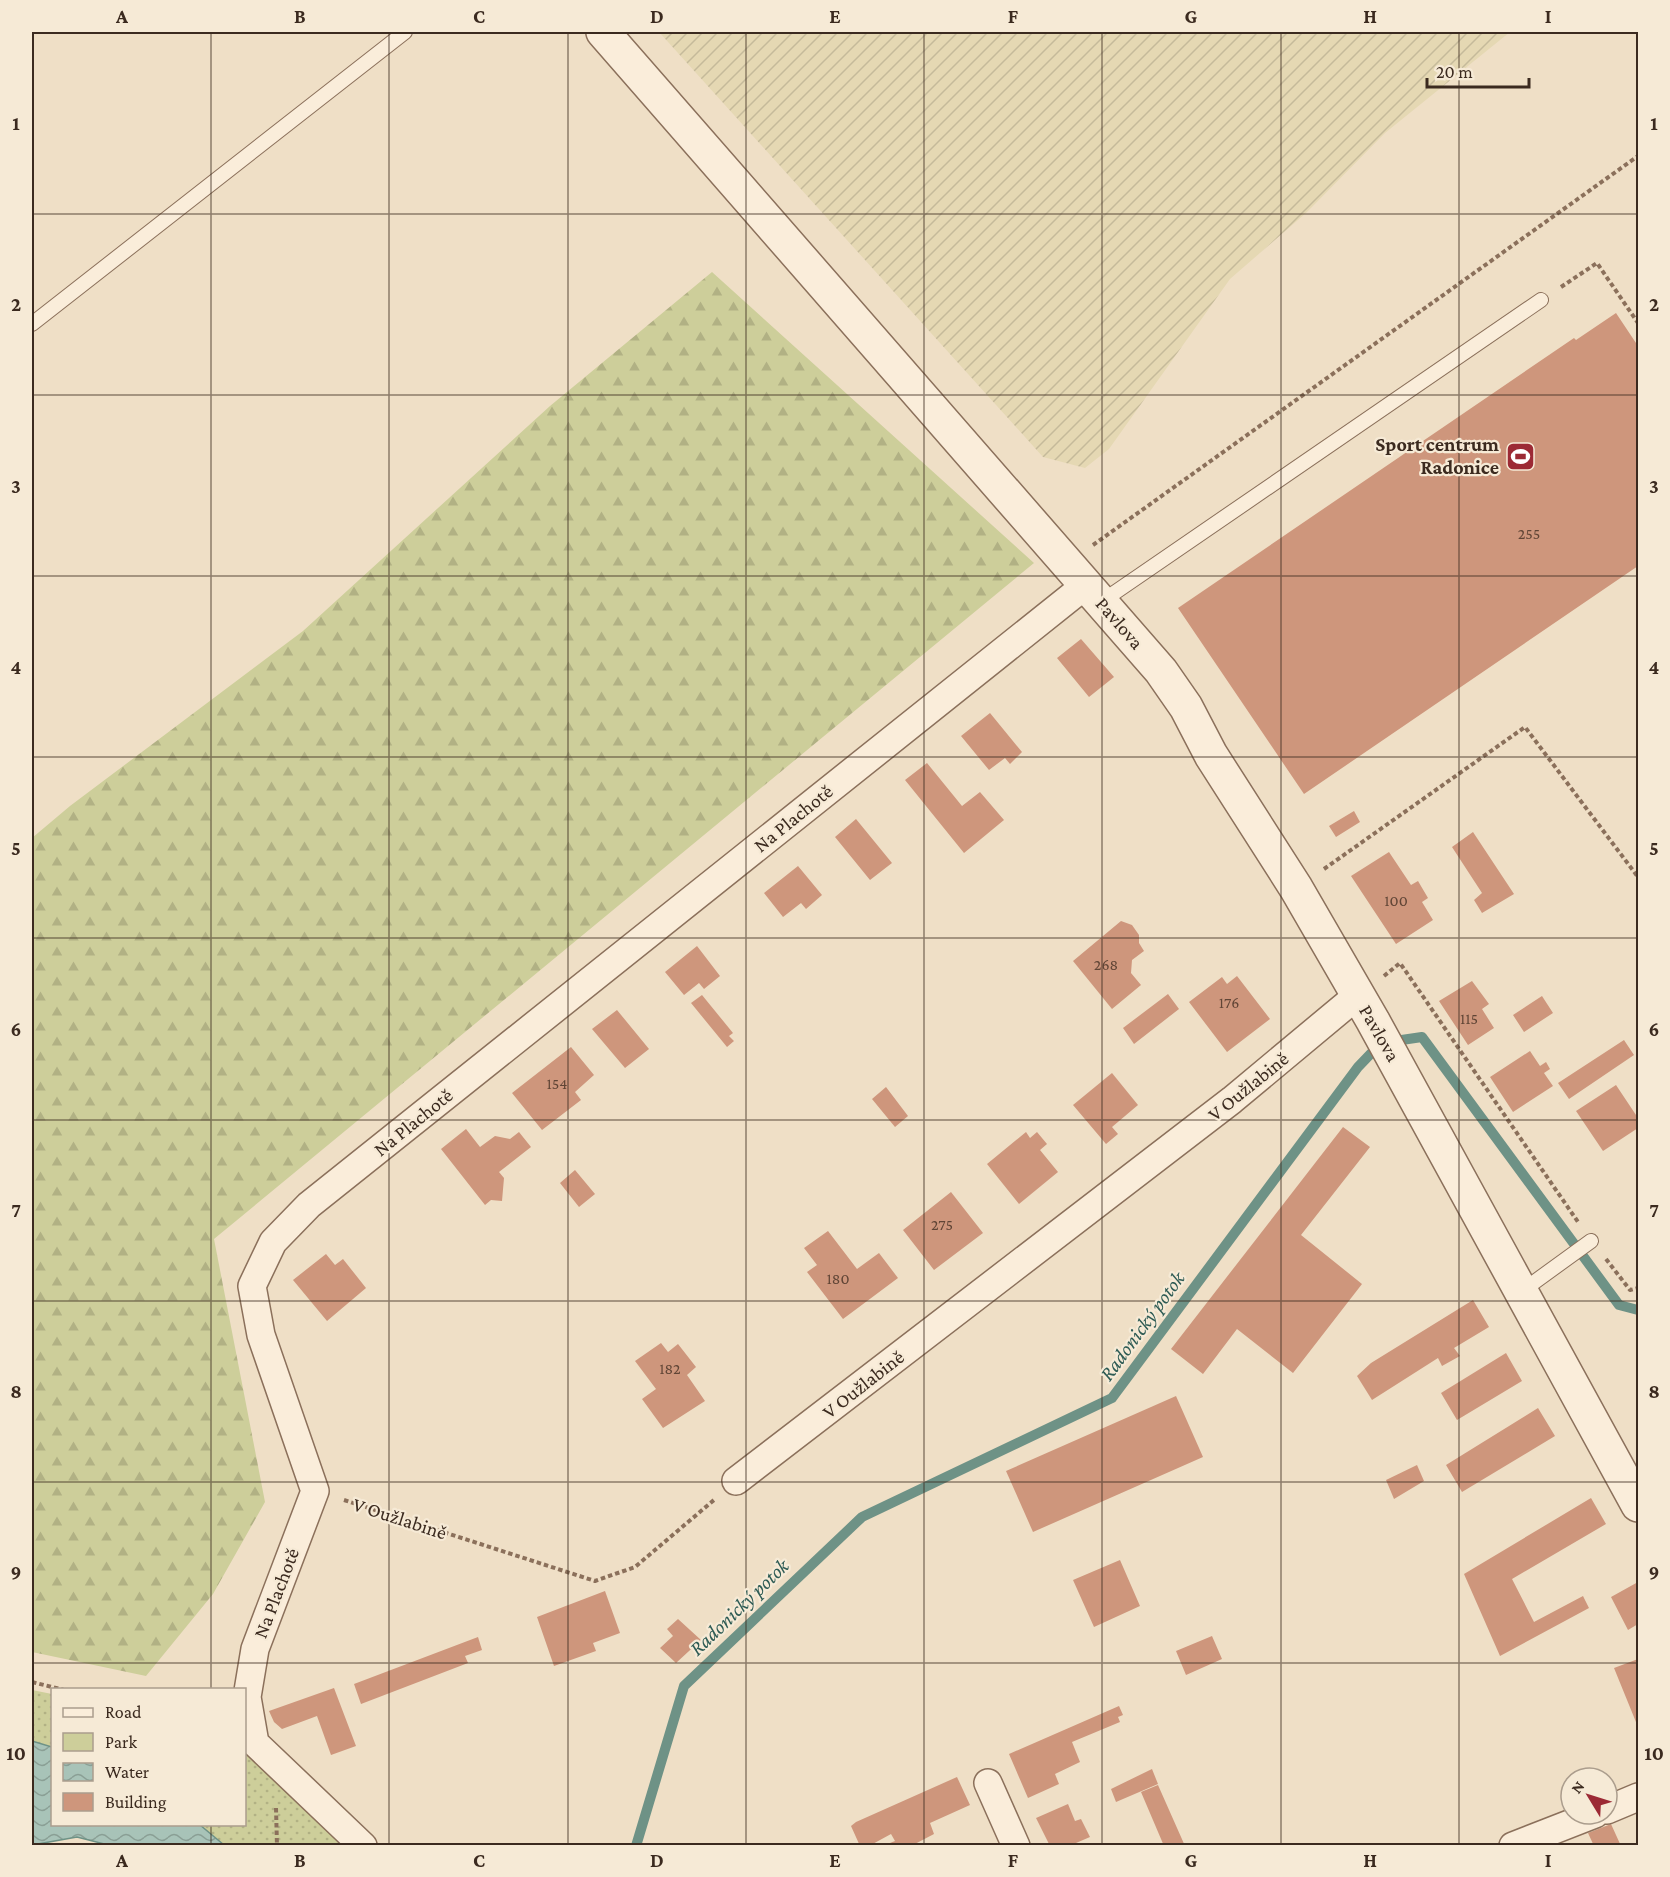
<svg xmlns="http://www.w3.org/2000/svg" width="1670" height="1877" viewBox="0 0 1670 1877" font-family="'Crimson Pro',serif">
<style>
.farmland{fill:url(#farmland-furrows)}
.green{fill:url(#green-dots)}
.forest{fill:url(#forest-firs)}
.water{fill:url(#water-waves);stroke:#6e9286;stroke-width:1.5}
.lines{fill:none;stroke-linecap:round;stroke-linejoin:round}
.stream{stroke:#6e9286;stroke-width:10}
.building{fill:#ce967c}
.service-casing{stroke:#8b705b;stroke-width:16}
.minor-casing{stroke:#8b705b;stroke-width:30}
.tertiary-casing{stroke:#8b705b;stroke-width:36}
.path{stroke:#8b705b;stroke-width:4;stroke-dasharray:4.5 3;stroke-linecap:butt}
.service{stroke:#faedda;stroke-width:14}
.minor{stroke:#faedda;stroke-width:27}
.tertiary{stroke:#faedda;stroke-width:33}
.grid{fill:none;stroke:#3b2a1f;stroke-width:1.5;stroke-opacity:0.55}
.labels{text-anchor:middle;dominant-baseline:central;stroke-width:4.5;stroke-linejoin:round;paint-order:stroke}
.number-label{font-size:16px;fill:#604536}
.poi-label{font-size:20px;font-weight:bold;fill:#3b2a1f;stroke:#f6ead6;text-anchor:end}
.street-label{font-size:20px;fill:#3b2a1f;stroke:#f6ead6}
.water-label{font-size:21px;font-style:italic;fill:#2e5b54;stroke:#f6ead6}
.neatline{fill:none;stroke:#3b2a1f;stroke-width:2}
.grid-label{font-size:20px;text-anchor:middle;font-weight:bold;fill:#3b2a1f}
</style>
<defs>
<pattern id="farmland-furrows" width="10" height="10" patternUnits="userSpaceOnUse" patternTransform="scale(1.5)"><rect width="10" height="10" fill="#e5d8b3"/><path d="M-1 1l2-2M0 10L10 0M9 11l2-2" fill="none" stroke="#c5ba9a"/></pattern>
<pattern id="green-dots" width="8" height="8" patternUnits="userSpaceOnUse" patternTransform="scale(1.5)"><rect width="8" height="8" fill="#cdce9a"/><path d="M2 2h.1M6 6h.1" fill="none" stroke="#b1b184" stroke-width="1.8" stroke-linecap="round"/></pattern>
<pattern id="forest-firs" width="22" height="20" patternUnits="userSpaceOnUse" patternTransform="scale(1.5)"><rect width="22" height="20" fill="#cdce9a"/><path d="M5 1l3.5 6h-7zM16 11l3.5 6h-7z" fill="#b1b184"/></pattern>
<pattern id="water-waves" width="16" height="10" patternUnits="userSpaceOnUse" patternTransform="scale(1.5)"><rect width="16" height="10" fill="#a8c3b8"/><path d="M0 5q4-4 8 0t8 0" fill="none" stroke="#8a9f95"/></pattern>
</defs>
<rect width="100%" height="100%" fill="#efdfc6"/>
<path class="farmland" d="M659,32H1510L1385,133L1306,213L1230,279L1109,449L1085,468L1043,457Z"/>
<path class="green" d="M32,1690L52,1694V1747L32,1741Z
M245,1731L268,1736L371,1845H224L200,1825L244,1824Z"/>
<path class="forest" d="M712,272L1034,563L214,1239L265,1502L213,1594L146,1676L32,1652V838L70,806L303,631L550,406Z"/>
<path class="water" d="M32,1741L52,1747V1824L200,1825L224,1845L112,1846L77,1837L32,1845Z"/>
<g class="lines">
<path class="stream" d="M636,1846L684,1686L862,1517L1112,1398L1358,1067L1381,1043L1422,1037L1619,1305L1638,1310"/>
</g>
<path class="building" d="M1616,313L1638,346V566L1304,794L1178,608L1574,338L1576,340Z
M1081,639L1114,677L1089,697L1057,658Z
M990,713L1022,752L1010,764L1005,758L989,770L961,736Z
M927,763L962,806L980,792L1004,820L964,853L905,780Z
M1354,811L1360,822L1336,837L1329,826Z
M856,819L892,863L870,880L835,837Z
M1473,832L1514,894L1482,913L1474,900L1482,893L1452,847Z
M1389,852L1411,885L1418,881L1428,898L1422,902L1433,920L1396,944L1351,876Z
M798,866L822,895L806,909L801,903L783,917L764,893Z
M1121,921L1132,925L1139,935V943L1144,951L1132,960L1131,973L1141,985L1112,1009L1073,961Z
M697,946L720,976L704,989L699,983L684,995L665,972Z
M1237,976L1270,1019L1227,1052L1189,1002L1222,977L1227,984Z
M1472,981L1489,1004L1482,1009L1494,1028L1468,1045L1439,1001Z
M1168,994L1179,1009L1134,1044L1123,1028Z
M702,995L733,1033L729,1036L734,1041L727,1047L691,1003Z
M1542,996L1553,1013L1524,1032L1513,1015Z
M617,1010L649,1049L625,1068L592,1029Z
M1624,1040L1634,1055L1569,1099L1558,1083Z
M571,1047L594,1075L575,1092L581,1100L542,1130L512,1093Z
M1530,1051L1540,1066L1546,1062L1550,1069L1544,1073L1553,1086L1513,1112L1490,1077Z
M1112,1073L1138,1105L1112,1127L1118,1134L1106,1144L1073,1105Z
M1616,1085L1638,1118V1128L1603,1151L1576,1111Z
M886,1087L908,1116L895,1127L872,1099Z
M1343,1127L1370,1147L1301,1235L1362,1284L1293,1373L1237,1329L1203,1374L1171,1349Z
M466,1129L480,1147L495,1136L510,1139L519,1132L531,1147L499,1172L504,1178L502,1201L491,1200L485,1205L441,1149Z
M1026,1132L1030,1138L1037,1132L1047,1144L1040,1150L1058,1172L1019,1204L987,1164Z
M575,1170L595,1194L579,1207L560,1183Z
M951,1192L983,1233L934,1270L903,1230Z
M828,1231L857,1269L879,1253L898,1278L843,1319L807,1272L817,1265L804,1248Z
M326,1254L335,1265L343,1259L366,1288L327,1321L293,1280Z
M1473,1300L1489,1327L1454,1348L1460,1356L1442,1366L1438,1358L1372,1400L1357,1376L1371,1363Z
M661,1343L668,1352L678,1344L696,1367L687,1375L705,1401L663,1428L642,1399L656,1389L635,1361Z
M1506,1353L1522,1381L1457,1420L1441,1393Z
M1176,1396L1203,1457L1033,1532L1006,1471Z
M1538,1408L1555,1436L1462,1492L1446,1465Z
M1417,1465L1424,1481L1394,1499L1386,1480Z
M1591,1498L1606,1524L1512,1579L1534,1622L1583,1596L1589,1608L1500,1656L1464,1574Z
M1120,1560L1140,1606L1094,1627L1073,1580Z
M1638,1582V1624L1628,1630L1611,1597Z
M605,1591L620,1633L593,1643L596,1651L554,1666L537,1617Z
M678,1619L701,1640L676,1663L660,1648L673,1636L667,1629Z
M1212,1636L1222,1659L1186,1675L1176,1651Z
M478,1637L482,1650L465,1656L468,1663L361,1704L354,1684Z
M1638,1659V1727L1614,1668Z
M334,1688L356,1746L331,1755L317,1716L282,1729L274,1722L269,1711Z
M1119,1706L1123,1715L1118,1717L1120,1722L1072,1742L1080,1762L1055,1774L1059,1784L1028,1798L1009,1754Z
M1152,1769L1158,1784L1116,1802L1111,1789Z
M957,1777L970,1805L930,1823L934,1834L911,1846H891L890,1843L895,1841L891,1834L869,1846H860L851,1826L856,1822Z
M1158,1785L1185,1846H1164L1141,1792Z
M1068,1804L1075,1821L1081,1819L1090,1837L1069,1846H1050L1036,1818Z
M1611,1824L1621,1846H1594L1588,1833Z"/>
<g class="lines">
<defs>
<path id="service" d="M32,324L405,32
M1101,602L1541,300
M1522,1291L1591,1241"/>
<path id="minor" d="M736,1481L1232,1100L1358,995
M988,1783L1016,1846
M1607,1810L1638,1797
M363,1846L255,1743L247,1697L255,1649L315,1491L261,1335L252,1286L273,1242L309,1205L1087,584
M1513,1846L1595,1814"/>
<path id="tertiary" d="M603,32L1161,671L1186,707L1211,755L1296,888L1373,1021L1638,1505"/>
</defs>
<use href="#service" class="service-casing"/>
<use href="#minor" class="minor-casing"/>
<use href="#tertiary" class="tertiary-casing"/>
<path class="path" d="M1561,287L1597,263L1638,323
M1093,545L1638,156
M1324,869L1525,727L1638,877
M1384,976L1400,963L1578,1222
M1606,1259L1630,1290L1638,1288
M344,1500L595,1581L635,1567L714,1500
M32,1682L64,1690
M276,1808L277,1846"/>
<use href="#service" class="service"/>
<use href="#minor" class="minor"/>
<use href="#tertiary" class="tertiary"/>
</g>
<path class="grid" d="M211,32V1690M389,32V1846M568,32V1846M746,32V1846M924,32V1846M1102,32V1846M1281,32V1846M1459,32V1846M32,214H1638M32,395H1638M32,576H1638M32,757H1638M32,938H1638M32,1120H1638M32,1301H1638M32,1482H1638M32,1663H1638M211,1824V1846"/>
<defs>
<symbol id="stadium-square" viewBox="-11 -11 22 22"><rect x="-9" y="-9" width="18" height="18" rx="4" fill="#9c2a35" stroke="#f6ead6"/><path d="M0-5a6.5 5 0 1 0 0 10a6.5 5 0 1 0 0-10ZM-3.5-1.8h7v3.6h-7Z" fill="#fff"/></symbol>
</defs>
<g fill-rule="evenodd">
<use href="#stadium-square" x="1504" y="440" width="33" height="33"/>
</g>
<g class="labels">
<g class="number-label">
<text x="1529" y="533">255</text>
<text x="1396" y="900">100</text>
<text x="1106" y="964">268</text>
<text x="1229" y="1002">176</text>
<text x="1469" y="1018">115</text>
<text x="557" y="1083">154</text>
<text x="942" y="1224">275</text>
<text x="838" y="1278">180</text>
<text x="670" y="1368">182</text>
</g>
<g class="poi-label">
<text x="1499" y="444">Sport centrum<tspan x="1499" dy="23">Radonice</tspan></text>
</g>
<g class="street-label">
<text transform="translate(1120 623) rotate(49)">Pavlova</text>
<text transform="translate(793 818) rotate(-39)">Na Plachotě</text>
<text transform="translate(1380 1033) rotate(60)">Pavlova</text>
<text transform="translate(1248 1086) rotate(-39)">V Oužlabině</text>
<text transform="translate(413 1122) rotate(-39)">Na Plachotě</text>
<text transform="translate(863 1384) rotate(-38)">V Oužlabině</text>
<text transform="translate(400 1518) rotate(18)">V Oužlabině</text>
<text transform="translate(276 1593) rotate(-69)">Na Plachotě</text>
</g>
<g class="water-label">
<text transform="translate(1142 1326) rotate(-54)">Radonický potok</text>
<text transform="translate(739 1607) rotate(-44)">Radonický potok</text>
</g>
</g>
<rect width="1670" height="1877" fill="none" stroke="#f6ead6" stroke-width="66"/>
<rect x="51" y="1688" width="195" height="138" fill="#f6ead6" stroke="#ab9d8d" stroke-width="1.5"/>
<rect x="63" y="1708" width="30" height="9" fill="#faedda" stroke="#ab9d8d" stroke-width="1.5"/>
<text x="105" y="1718" font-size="18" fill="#3b2a1f">Road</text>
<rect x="63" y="1733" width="30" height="18" fill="#cdce9a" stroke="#ab9d8d" stroke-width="1.5"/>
<text x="105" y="1748" font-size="18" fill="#3b2a1f">Park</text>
<rect x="63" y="1763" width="30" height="18" fill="url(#water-waves)" stroke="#ab9d8d" stroke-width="1.5"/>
<text x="105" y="1778" font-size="18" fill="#3b2a1f">Water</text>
<rect x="63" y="1793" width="30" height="18" fill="#ce967c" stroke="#ab9d8d" stroke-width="1.5"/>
<text x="105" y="1808" font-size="18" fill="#3b2a1f">Building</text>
<g transform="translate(1589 1796) rotate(308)"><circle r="28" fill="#f6ead6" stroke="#ab9d8d" stroke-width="1.5"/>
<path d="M0-4.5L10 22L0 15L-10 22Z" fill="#9c2a35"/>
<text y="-9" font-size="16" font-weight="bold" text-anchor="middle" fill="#3b2a1f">N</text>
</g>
<path d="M1427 78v9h102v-9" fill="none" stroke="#3b2a1f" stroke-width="3"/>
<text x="1436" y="78" font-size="18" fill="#3b2a1f" stroke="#f6ead6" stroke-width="4.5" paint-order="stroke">20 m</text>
<rect x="33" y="33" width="1604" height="1811" class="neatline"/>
<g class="grid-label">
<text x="122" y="23">A</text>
<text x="300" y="23">B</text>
<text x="479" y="23">C</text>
<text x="657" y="23">D</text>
<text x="835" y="23">E</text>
<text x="1013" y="23">F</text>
<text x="1191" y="23">G</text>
<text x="1370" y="23">H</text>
<text x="1548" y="23">I</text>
<text x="16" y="130">1</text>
<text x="1654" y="130">1</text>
<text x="16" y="311">2</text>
<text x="1654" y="311">2</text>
<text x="16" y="493">3</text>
<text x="1654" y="493">3</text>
<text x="16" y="674">4</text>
<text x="1654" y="674">4</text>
<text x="16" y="855">5</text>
<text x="1654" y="855">5</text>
<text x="16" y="1036">6</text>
<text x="1654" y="1036">6</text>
<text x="16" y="1217">7</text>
<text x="1654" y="1217">7</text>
<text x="16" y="1398">8</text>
<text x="1654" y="1398">8</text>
<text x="16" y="1579">9</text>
<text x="1654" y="1579">9</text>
<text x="16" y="1760">10</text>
<text x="1654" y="1760">10</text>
<text x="122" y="1867">A</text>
<text x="300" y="1867">B</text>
<text x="479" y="1867">C</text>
<text x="657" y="1867">D</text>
<text x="835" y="1867">E</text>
<text x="1013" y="1867">F</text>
<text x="1191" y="1867">G</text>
<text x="1370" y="1867">H</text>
<text x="1548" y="1867">I</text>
</g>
</svg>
